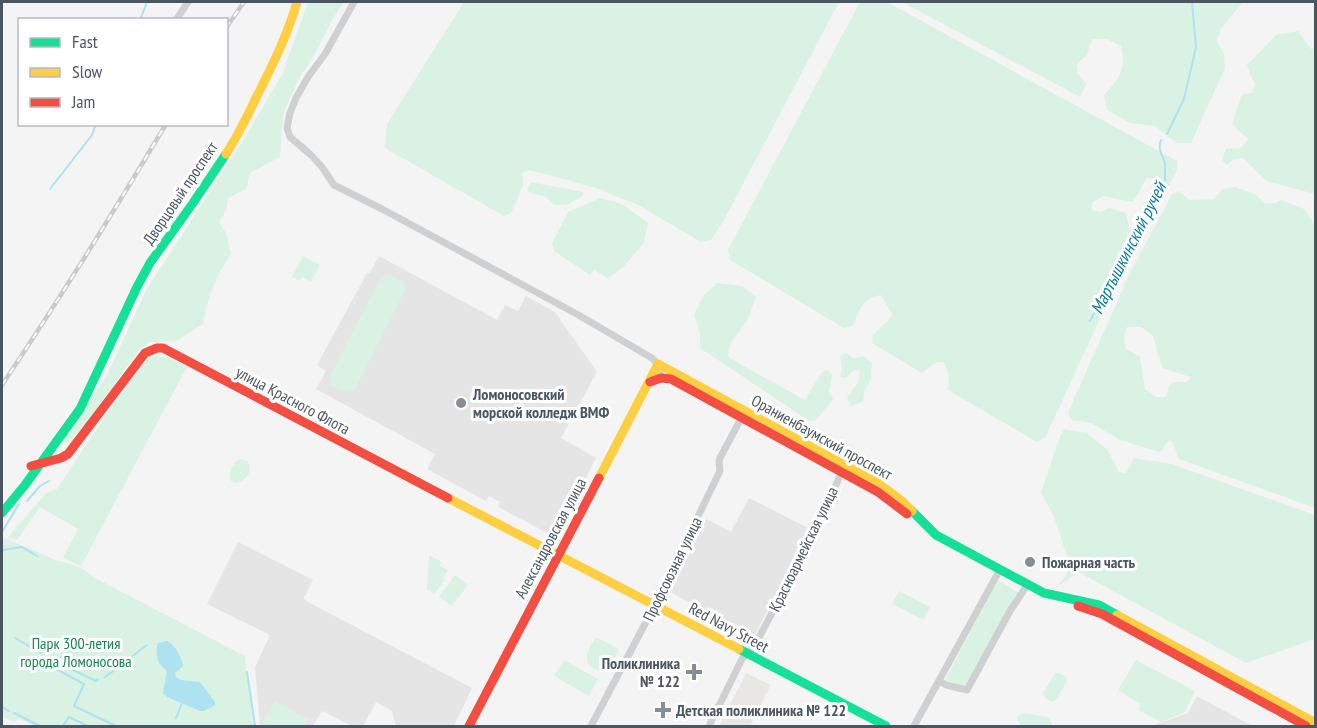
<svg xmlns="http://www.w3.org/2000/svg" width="1317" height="728" viewBox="0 0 1317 728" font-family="'PT Sans Narrow',sans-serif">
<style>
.commercial{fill:#e8e7e3}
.education{fill:#e6e5e6}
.green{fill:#d9f2e3;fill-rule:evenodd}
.water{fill:#aee2f0}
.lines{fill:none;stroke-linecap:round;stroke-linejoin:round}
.stream{stroke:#aee2f0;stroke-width:2}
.street{stroke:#ced0d2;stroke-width:7}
.fast{stroke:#16e098;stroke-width:9}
.slow{stroke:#ffcf43;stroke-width:9}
.jam{stroke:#f24e42;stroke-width:9}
.rail-casing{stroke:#c9cacc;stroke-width:4.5}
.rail{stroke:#fff;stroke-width:2;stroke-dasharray:7;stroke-linecap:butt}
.poi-dot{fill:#868d94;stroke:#fff;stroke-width:2}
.labels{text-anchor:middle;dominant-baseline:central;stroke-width:6;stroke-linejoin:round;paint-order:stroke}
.street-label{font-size:16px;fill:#4a5661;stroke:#fff}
.poi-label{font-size:16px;font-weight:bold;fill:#4a5661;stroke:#fff;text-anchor:start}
.park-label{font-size:16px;fill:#17864f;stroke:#fff}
.water-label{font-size:18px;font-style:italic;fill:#0c7c9b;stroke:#fff}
</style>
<rect width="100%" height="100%" fill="#f4f4f4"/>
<path class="commercial" d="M746,673L771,685L750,726H719Z"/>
<path class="education" d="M379,256L497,320L505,305L518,311L526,296L555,312L597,372L561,438L596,458L565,517L564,516L561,521L563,523L555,537L498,507L500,502L489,496L486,501L427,469L435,454L316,389L326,371L317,365L367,273L369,274Z
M749,498L810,529L754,636L668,591L706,519L731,532Z
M238,542L313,580L304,598L308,602L472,688L454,726H396L392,711L376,702L364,725L361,726H352L322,711L313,726H260L255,667L270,635L207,604Z
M1197,696L1241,720L1253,726H1151L1188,713Z"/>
<path class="green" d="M308,2H344L332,20L315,54L298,80L283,115L280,157L250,173L246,189L228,198L226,211L219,222L226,233L231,254C216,276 207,298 203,324L176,341L150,342L139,350L83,427L68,442L66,443L63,439L107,375L147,289L245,137L282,75Z
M464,2H839L724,220L711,240L701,242L638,205L596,188L530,170L522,173L523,185L511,213L504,216L385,148L387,124Z
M860,2H887L1177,161V170L1166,191L1160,192L1155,179L1147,178L1133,202L1103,196L1092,203V210L1100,212L1109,208L1126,213L1129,228L1132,232L1149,206L1157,211L1113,290L1045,438L1037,442L948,390L949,376L944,362H937L922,373L872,343L873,335L893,316L881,295C864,298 858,309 854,325L844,328L730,260L728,250Z
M902,2H1243L1220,30L1217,42L1224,54L1225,68L1191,143H1177L1155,126L1130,123L1107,110L1104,95C1119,78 1127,70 1121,46L1107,39H1092L1087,55L1077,64L1078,73L1086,84L1080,97Z
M1298,31L1311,49L1315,48V194L1266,181L1243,158L1234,159L1227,165L1222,160L1226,149L1241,148L1248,139L1232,124L1242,94L1251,93L1255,85L1247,65L1276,35Z
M531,182C548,186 566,188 583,192V196L566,205H554L546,197L530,193L527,189Z
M1235,187L1255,194L1265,203H1275L1281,200L1304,209L1315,225V508L1179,459C1175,452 1176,445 1169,440L1160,452L1120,440L1091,423L1072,420L1068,413L1128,277L1172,194L1179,191L1190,200L1214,199L1223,189ZM1127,327H1141L1153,336L1160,361L1163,368L1190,377L1187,382H1174L1169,386L1166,397H1156L1145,389L1140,357L1125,348L1124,337Z
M600,198L622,204L648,223L644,243L623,267L608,278L594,270L590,275L554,251L552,243L568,212Z
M303,256L320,265L311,282L302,277L300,281L292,277Z
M388,274C397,278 406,280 405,290L355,389C347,395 340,389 332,385L330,376L381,278Z
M717,283L742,286L756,297L748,319L731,343L728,355L731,359L805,400L821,373L828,370L832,375L829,392L833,399L816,420L809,421L700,348V333L694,315L703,296Z
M846,353L854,359L864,356L872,363L871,379L864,392L863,401L851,406L847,397L858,383L860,371L854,370L846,378L840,377L842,367L840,355Z
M156,356L170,358L187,367L81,566L63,558L78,529L40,507L17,540L8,537L47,492L57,489L137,368L146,360Z
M1064,429L1086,433L1107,449L1119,472L1126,473L1134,458L1172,464L1315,515V639L1246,663L1078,572L1054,589L1066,576L1069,562L1053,514L1041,493L1059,439Z
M240,459L247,461C254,471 246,482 234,483L230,480C228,472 233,462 240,459Z
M2,537L56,560L80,567L95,578L245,656L253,723L256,726H35L19,719L13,722L2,716Z
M429,555L442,562L440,566L448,570L443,578L445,580L434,594L427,589Z
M455,575L468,585L452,606L439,597Z
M998,580L1019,593L966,686L945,680Z
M899,591L930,607L923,620L892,604Z
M595,637L619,649C616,655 614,662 610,667C601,676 585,668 587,655C588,649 593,643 595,637Z
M564,660L598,679L589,696L554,676Z
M1136,660L1195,691L1185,712L1161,722L1138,710L1140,704L1118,690Z
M1056,673H1059L1065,676L1067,681L1056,700L1051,702L1045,698L1043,693L1054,675Z
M274,701L308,719L304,726H269L263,723Z
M1023,713L1048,717L1052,723V726H1022L1017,720L1018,716Z"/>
<path class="water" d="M167,641C175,645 182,657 183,666L175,673L176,677L181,680L200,682L215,702V705L204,711H200L167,697L163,693L167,671C157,663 154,656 158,643Z"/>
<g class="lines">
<path class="stream" d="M140,20L147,2
M1167,134L1184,99L1196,47L1192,2
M50,189L92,135L96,124
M1090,321L1165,180C1165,175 1165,169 1165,164C1163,155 1157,150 1161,140
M27,501L40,486L49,481
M2,532L19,504
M2,551L3,550L22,547L37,556
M15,638L41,653
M55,661L96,681L98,679
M55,661L87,640
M45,663L84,684L74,706L114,725
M247,672L255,726
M104,678L147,645
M2,707L9,711
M14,713L40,726
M176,718L182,703
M63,726L69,717L88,726"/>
<path class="street" d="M354,2L325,54L308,77L296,98L290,113L287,128L290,137L311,155L322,167L334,185L382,209L575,313L652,358L658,364L661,378
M176,20L188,2
M939,681L946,685L967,690L1010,611L1028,584
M591,726L655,605L720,471L719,462L720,458L743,415
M709,726L742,659L755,645L824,514L843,468
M914,726L998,573"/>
<path class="fast" d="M912,511L936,535L1044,593L1099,605L1117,615
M2,513L25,485L80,409L137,287L150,263L193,203L226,154
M739,649L886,726"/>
<path class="slow" d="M226,154C237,137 246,119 255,100C271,68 287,37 297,2
M599,478L658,364L878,483L902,501L912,511
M448,498L739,649
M1117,615L1316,723"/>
<path class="jam" d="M650,382L661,378L671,379L878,492L907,514
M31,466L61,458L68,454L145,353L157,348H163L448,498
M1078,606L1102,614L1306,726
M469,726L599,478"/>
<defs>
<path id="rail" d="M226,28L244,2
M2,385C59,300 113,213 166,124"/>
</defs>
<use href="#rail" class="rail-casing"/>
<use href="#rail" class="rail"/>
</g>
<g class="poi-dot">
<circle cx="461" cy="403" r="6"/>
<circle cx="1030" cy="562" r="6"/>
<path d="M691 663h6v6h6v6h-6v6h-6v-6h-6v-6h6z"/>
<path d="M660 701h6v6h6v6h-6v6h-6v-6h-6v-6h6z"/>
</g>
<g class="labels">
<g class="street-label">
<text transform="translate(180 193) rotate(-56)">Дворцовый проспект</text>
<text transform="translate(293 400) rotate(28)">улица Красного Флота</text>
<text transform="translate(822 437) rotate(29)">Ораниенбаумский проспект</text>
<text transform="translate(550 538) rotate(-62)">Александровская улица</text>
<text transform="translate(803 549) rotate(-64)">Красноармейская улица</text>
<text transform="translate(672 569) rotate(-64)">Профсоюзная улица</text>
<text transform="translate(729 627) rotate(28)">Red Navy Street</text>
</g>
<g class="poi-label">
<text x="473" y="394">Ломоносовский<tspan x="473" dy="18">морской колледж ВМФ</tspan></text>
<text x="1042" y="562">Пожарная часть</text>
<text x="680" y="663" text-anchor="end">Поликлиника<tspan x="680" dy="18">№ 122</tspan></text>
<text x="676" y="710">Детская поликлиника № 122</text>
</g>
<g class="park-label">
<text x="76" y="643">Парк 300-летия<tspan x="76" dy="18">города Ломоносова</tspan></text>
</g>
<g class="water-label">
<text transform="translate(1128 248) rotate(-63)">Мартышкинский ручей</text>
</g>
</g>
<rect width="1317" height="728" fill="none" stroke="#4a5661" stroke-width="6"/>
<rect x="18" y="18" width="210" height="108" fill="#ffffff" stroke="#b7bbc0" stroke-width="1.5"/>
<rect x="30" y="38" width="30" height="9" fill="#16e098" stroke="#b7bbc0" stroke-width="1.5"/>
<text x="72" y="48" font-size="18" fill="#4a5661">Fast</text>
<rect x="30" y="68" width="30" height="9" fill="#ffcf43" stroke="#b7bbc0" stroke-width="1.5"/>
<text x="72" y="78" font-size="18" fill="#4a5661">Slow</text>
<rect x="30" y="98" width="30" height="9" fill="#f24e42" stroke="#b7bbc0" stroke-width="1.5"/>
<text x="72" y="108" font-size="18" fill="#4a5661">Jam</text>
</svg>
